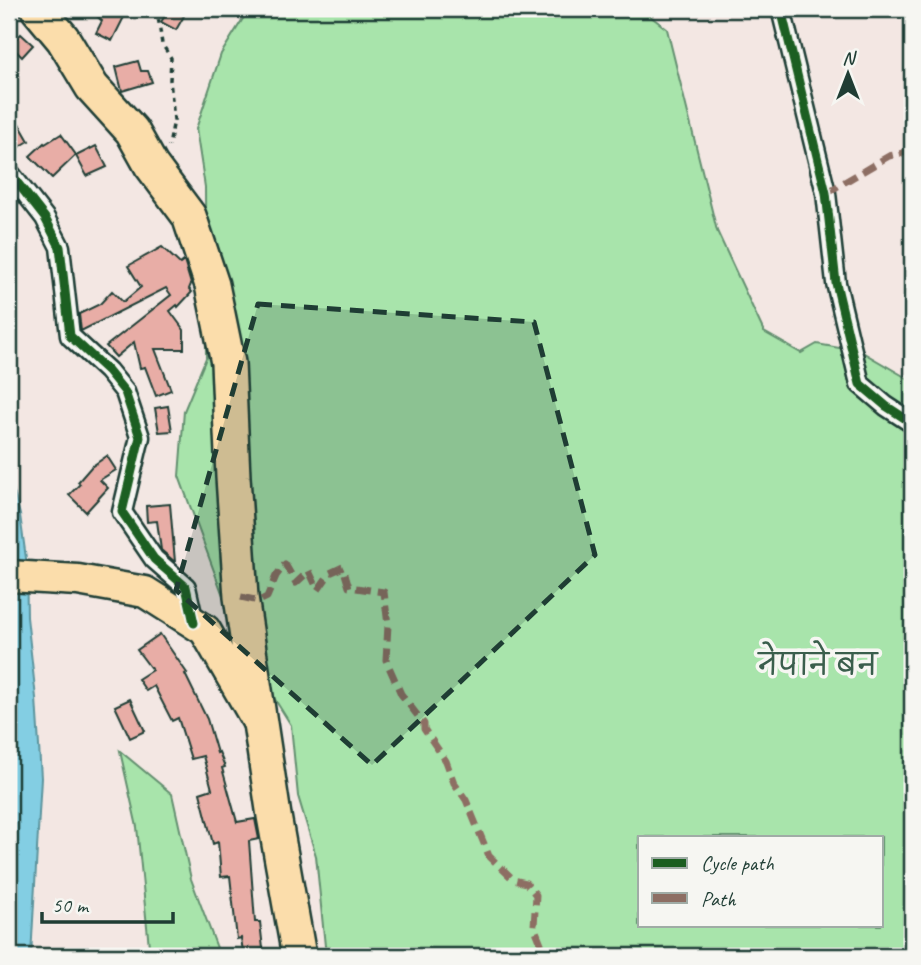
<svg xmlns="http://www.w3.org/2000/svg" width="921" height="965" viewBox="0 0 921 965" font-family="Caveat,'Playpen Sans Deva',sans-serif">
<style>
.green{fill:#a8e4ab;stroke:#649070;stroke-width:2;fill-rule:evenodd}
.water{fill:#83cee3;stroke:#5b949d;stroke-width:2}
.building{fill:#e8ada6;stroke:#1f3d34;stroke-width:2}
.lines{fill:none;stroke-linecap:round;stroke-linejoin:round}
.street-casing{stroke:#1f3d34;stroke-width:23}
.primary-casing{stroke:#1f3d34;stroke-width:35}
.highway-casing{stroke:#1f3d34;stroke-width:38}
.path{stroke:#1f3d34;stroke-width:3.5;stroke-dasharray:5 5;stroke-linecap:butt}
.street{stroke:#f6f6f2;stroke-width:18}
.primary{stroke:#fbddab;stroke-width:30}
.highway{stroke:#fbddab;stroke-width:33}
.quiet{stroke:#8d6e63;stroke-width:7;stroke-dasharray:14 7;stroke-linecap:butt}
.cycleway-casing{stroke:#f6f6f2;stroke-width:13}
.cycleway{stroke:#1b5e20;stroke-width:9}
.marked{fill:#1f3d34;fill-opacity:0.2;stroke:#1f3d34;stroke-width:5;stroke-dasharray:14 9;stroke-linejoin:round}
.labels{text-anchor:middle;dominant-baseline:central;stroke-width:7;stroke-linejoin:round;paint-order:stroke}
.park-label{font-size:30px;fill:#3a5e4c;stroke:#f6f6f2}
</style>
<rect width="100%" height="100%" fill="#f3e7e3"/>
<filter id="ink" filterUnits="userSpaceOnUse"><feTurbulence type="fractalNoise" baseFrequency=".0143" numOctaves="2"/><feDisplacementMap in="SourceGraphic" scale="14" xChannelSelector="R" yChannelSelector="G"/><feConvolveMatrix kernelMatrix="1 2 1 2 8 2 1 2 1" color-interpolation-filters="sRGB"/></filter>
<g filter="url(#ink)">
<path class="green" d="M249,9H641L667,29L717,231L764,332L801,353L817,344L862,352L912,381V956H326L316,856L298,796L291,725L242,647L179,476L184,411L206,358L205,187L196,129L221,54ZM639,837H881V925H639Z
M120,751L172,794L191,879L220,956H150L137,827Z"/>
<path class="water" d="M9,472L20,515L26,558L27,617L36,698L41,778L31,956H9Z"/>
<path class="building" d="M90,9H128L112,41L96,33L102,21Z
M169,9L184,16L176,30L161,22Z
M21,34L33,45L22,57L10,45Z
M138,61L141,71H148L152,82L122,91L116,67Z
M9,106L29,141L9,153Z
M61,134L76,155L52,178L30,156L44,143L45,144Z
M96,146L107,167L87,176L76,156Z
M162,247L180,264L184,261L191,284L189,289L192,292L178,307L177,305L170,311L184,330V349H155L171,390L156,396L145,367L140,368L134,342L116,357L106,346L171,295L166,288L81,331L79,314L100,304L112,291L123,302L141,287L128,266Z
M168,406L172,431L159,432L155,408Z
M107,456L116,470L100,480L108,488L86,512L69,495L80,484L78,482L91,467Z
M170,504L175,562L161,550L157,521L147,522L146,506Z
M160,634L187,673L185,674L207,719L217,753L219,752L225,767L222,768L237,822L255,819L259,839L249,841L255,922H260L263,949L243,952L241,938L237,939L230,876L221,877L218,842L213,844L200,793L212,789L203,756L191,759L178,718L172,721L154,686L146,691L138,679L152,670L137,650Z
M130,699L145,731L130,738L115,706Z"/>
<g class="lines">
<defs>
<path id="street" d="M781,9L826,193L836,283L860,384L886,406L912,423
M9,172L45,218L60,247L70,336L108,371L125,392L140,437L122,512L154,559L186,587L194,623"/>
<path id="primary" d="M9,576L78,580L145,592L205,630L258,722"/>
<path id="highway" d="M38,9L63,39L92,87L132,131L151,165L189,216L212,285L228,363L233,477L241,597L274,816L299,956"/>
</defs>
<use href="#street" class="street-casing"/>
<use href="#primary" class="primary-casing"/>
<use href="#highway" class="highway-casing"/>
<path class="path" d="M157,9L162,44L171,58L170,80L174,120L169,146"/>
<use href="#street" class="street"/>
<use href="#primary" class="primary"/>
<use href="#highway" class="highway"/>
<path class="quiet" d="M826,193L889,156L912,151
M241,597L259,601L267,597L276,576L285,564L296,583L309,571L318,590L330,573L343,567L349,587L384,592L388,625L386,660L401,694L424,724V729L446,761L454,783L466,800L489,856L514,880L526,883L536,895L534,926L546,956"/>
<defs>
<path id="cycleway" d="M781,9L826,193L836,283L860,384L886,406L912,423
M9,172L45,218L60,247L70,336L108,371L125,392L140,437L122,512L154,559L186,587L194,623"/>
</defs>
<use href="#cycleway" class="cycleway-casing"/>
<use href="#cycleway" class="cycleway"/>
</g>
</g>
<path class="marked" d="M258,304L534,322L595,555L372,765L176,590Z"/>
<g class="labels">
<g class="park-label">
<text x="818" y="665">नेपाने बन</text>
</g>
</g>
<rect width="921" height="965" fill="none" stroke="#f6f6f2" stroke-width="35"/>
<rect x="18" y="18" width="886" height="930" fill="none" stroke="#1f3d34" stroke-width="2.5" filter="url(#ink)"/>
<rect x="638" y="836" width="245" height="91" fill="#f6f6f2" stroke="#a0aca6" stroke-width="2"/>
<rect x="652" y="858" width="35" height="10" fill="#1b5e20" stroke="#a0aca6" stroke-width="2"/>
<text x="701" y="870" font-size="21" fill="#1f3d34">Cycle path</text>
<rect x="652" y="893" width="35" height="10" fill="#8d6e63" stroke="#a0aca6" stroke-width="2"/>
<text x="701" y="906" font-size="21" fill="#1f3d34">Path</text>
<g transform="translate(848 74)" stroke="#f6f6f2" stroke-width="5" paint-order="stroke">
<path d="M0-5L12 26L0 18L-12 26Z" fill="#1f3d34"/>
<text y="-10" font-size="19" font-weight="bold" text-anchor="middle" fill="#1f3d34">N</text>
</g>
<path d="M42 912v10h131v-10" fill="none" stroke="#1f3d34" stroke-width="3.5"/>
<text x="52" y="912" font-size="21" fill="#1f3d34" stroke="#f6f6f2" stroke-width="5" paint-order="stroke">50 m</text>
</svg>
